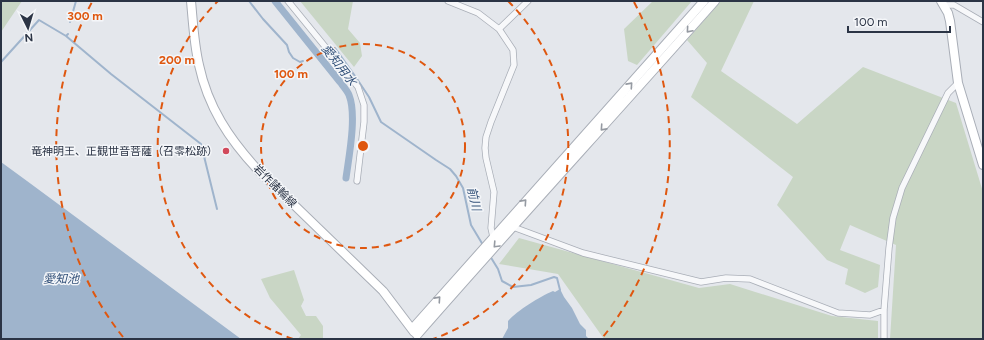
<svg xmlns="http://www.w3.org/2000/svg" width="984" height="340" viewBox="0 0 984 340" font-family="Figtree,'Noto Sans JP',sans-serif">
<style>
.green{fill:#c9d6c5}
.water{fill:#9fb4cc}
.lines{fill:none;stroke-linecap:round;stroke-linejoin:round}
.stream{stroke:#9fb4cc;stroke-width:2}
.canal{stroke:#9fb4cc;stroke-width:7}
.street-casing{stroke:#a9aeb7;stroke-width:7}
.secondary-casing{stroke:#a9aeb7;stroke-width:10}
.street{stroke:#f7f8fa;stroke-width:5.5}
.secondary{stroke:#fff;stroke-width:8}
.oneway{stroke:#959aa2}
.ring{fill:none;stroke:#df570f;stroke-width:2;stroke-dasharray:7 5}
.poi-dot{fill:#d1495b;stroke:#f4f6f9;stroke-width:1.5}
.labels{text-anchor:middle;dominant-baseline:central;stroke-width:3;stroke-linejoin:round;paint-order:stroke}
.poi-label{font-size:11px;fill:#2b3445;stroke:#f4f6f9;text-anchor:end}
.street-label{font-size:11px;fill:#2b3445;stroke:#f4f6f9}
.water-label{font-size:12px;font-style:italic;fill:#34527a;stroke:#f4f6f9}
.centre{fill:#df570f;stroke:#f4f6f9;stroke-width:2}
.ring-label{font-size:12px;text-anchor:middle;font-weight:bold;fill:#df570f;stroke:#f4f6f9;stroke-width:3;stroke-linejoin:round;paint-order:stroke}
</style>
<rect width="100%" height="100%" fill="#e4e7ec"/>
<path class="green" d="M1,1H22L1,32Z
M300,1H353L348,29L360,43L362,56L354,67Z
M653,1H692L637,65L628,61L624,29Z
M721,1H754L721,71L797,124L863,67L956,103L983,192V339H890L896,245L850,225L840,250L880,265L878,287L865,293L845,284L848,269L827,260L777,205L793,177L691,97L707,63L687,40Z
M519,238L699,288L730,284L832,316L878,321V339H604L558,274L499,264Z
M294,270L304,300L301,306L306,316H316L323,326V339H298L301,335L270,298L261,279Z"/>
<path class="water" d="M1,162L27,181L241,339H1Z
M560,289L564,297L572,308L580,324L586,330V336L589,339H502L508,328V321C518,310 539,297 553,291L555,292Z"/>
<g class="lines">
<path class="stream" d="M249,1L263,19L287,45L289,52L293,58L300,62L303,61
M70,22L76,1
M68,34L66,36L111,74L201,144L217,209
M333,49L335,48L355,76L369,97L381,122L436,160L450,169L456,176L463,188L471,225L483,245
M1,62L39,20L66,36
M490,256L498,269L502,281L513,287L531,285L554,277L557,278L560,290"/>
<path class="canal" d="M275,1L340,82C343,86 347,90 349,95C357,115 349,156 346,178"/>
<defs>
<path id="street" d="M288,1L358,87L364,105V122L357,181
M448,1L478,13L499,29L513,50L514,65L491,122L486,137L485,148L486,158L494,192L491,228L493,237
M943,5H954L983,22
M499,29L528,1
M513,227L583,253L701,282L726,278L750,279L838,313L870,315L884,310
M884,339V310L889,248L893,218L902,188L948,93L958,83"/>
<path id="secondary" d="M191,1C193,22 194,44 199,65C208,107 229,139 258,170L383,291L414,332
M941,1L948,13L950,21L958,83L983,165
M412,329L704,1
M417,335C515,223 616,113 715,1"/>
</defs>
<use href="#street" class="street-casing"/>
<use href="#secondary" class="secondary-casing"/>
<use href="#street" class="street"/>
<use href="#secondary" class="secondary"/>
</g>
<defs><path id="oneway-chevron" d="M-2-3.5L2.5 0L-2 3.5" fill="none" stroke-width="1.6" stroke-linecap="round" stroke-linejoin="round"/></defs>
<g class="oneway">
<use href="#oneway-chevron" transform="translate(689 30) rotate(131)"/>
<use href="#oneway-chevron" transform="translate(630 85) rotate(-48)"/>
<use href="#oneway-chevron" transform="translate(603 128) rotate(132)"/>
<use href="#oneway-chevron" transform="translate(524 202) rotate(-48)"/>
<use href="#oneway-chevron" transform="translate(496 245) rotate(133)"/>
<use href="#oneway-chevron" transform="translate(438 299) rotate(-48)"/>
</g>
<g class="ring">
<circle cx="363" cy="146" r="102"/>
<path d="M293 339A205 205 0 0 1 218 1M508 1A205 205 0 0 1 433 339"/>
<path d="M123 337A307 307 0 0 1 92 2M634 2A307 307 0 0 1 603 337"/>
</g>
<circle class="poi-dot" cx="226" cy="151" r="4"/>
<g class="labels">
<g class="poi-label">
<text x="218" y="151">竜神明王、正観世音菩薩（召零松跡）</text>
</g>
<g class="street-label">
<text transform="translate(275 186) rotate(45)">岩作諸輪線</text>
</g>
<g class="water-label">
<text transform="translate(339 65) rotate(52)">愛知用水</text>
<text transform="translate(474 199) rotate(76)">前川</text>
<text x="61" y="279">愛知池</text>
</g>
</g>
<circle cx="363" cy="146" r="6" class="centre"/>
<g class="ring-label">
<text x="85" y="20">300 m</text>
<text x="177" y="64">200 m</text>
<text x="291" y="78">100 m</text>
</g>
<rect width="984" height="340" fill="none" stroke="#2b3445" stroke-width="4"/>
<g transform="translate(28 28) rotate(175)" stroke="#f4f6f9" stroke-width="3" paint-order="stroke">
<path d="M0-3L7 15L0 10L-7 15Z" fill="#2b3445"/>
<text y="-6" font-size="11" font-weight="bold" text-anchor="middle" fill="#2b3445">N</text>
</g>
<path d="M848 26v6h102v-6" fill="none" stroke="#2b3445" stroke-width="2"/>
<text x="854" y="26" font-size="12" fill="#2b3445" stroke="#f4f6f9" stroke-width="3" paint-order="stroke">100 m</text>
</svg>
